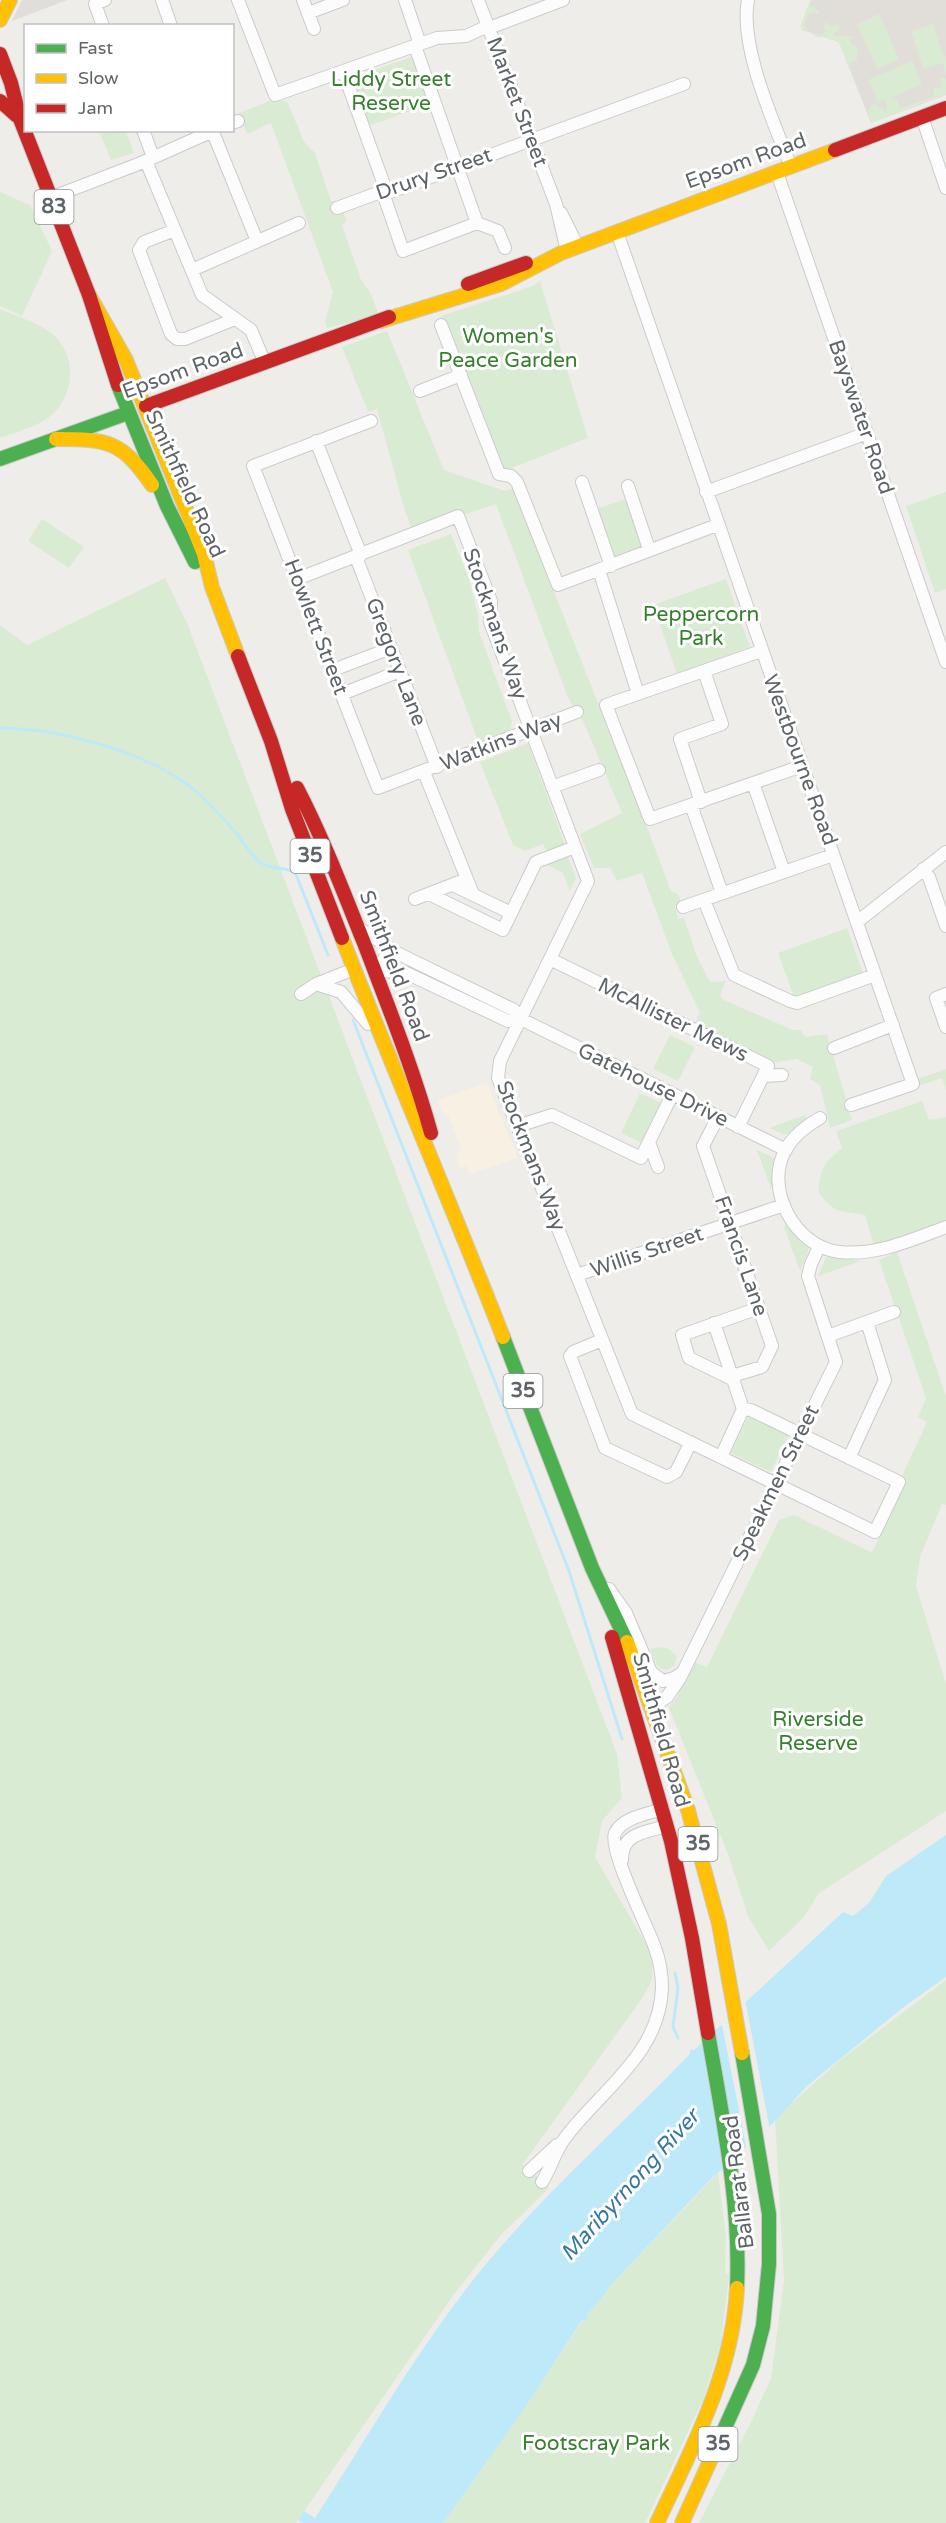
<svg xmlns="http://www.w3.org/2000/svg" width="946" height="2523" viewBox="0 0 946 2523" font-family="'Varela Round',sans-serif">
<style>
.commercial{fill:#f8f0e3}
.education{fill:#e1ddd9}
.green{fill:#daebd4}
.water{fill:#bee9f8}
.pier{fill:#efede9}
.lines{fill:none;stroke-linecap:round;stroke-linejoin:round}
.stream{stroke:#bee9f8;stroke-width:3}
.street-casing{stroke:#cacbca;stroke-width:14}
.fast-casing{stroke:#cacaca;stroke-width:16}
.slow-casing{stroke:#cacaca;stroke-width:16}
.jam-casing{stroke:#cacaca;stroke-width:16}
.street{stroke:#fdfcfc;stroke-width:12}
.fast{stroke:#4caf50;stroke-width:14}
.slow{stroke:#ffc107;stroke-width:14}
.jam{stroke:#c62828;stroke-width:14}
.labels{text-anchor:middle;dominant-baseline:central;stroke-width:6;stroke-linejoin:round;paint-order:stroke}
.shield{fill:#fff;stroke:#8e9295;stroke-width:1.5}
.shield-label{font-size:20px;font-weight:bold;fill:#5e6468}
.park-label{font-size:21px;fill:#36802d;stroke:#fff}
.street-label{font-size:21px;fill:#5e6468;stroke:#fff}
.water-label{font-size:22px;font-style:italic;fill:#35789f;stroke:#fff}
</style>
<rect width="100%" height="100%" fill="#efede9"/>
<path class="commercial" d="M487,1083L518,1158L470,1174L465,1165L460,1169L456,1156L461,1150L449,1117L442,1113L438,1100Z"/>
<path class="education" d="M22,0H67L12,21Z
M811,0H946V95L871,123L839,42L802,30Z"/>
<path class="green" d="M810,0L809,6L816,8L820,14L813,12L808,15L804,26C809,34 815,32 821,36L826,31L824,27L826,21L830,26L839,25L840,30L835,32L834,36H852V39H849L851,44L856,46L858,53L856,61H852L849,69L839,42L822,36L819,38L800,27Z
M879,14L899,59L877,69L857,24Z
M933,24L944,58L946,56V75L943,63L923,69L911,31Z
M414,56L430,104L368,126L351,78Z
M912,61L922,84L890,98L896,99L901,108L934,97L933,87L942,88L940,79L942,77L946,79V94L871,123C868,114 866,107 875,104L883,109L885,113L887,106L885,101L887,99L878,102L868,80Z
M272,100L287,101L304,142L315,153L331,201H339L347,221L342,225L361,280L369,290L379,315L327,328L325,321L333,292L271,123L247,134L239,113Z
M99,131H126L134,153L111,160Z
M0,192L30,205L52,251L22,316L0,306Z
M540,281L588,438L504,471L441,316L533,286Z
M0,309C16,316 37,322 51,333C79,355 75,398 48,418C34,428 15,432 0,438Z
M387,331L444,470L505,491L513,488L647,827L671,891L678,894L681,902L675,906L678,919L684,918L697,957L710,982L726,981L720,996L724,1000L793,1030H801L805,1037L827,1034L852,1120L830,1128L820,1085L810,1079L813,1067L797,1059L771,1063L694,1026L700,1013L672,954L642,873L617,881L610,868H594L580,834L622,813L583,721L568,698L496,504L463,515L460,509L411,528L403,504L377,409L368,412L342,347Z
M946,492V589L935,593L906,506Z
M626,499L643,546L614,556L596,509Z
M42,519L84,547L69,568L28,541Z
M451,534L469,579L478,615L479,632L512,721L510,731L479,744L408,550Z
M165,578L187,623L617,1754L622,1798L602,1821L595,1857L653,1956L652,1980L643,1997L523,2164L549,2188L500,2236L455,2293L296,2523H0V625L27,645Z
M726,579L750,647L677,674L653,605Z
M528,743L565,845L547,852L543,844L525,851L513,845L480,762Z
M567,854L576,878L570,890L563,873L543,863Z
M847,928L864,976L800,999L794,997L778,953Z
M670,1035L695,1047L678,1081L653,1069Z
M946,1069V1090L942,1078L919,1086L917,1079Z
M640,1093L663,1104L644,1144L621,1133Z
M922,1101L929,1120L946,1117V1220L874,1246L865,1215C842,1211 834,1214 819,1193C818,1172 825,1161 842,1148L836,1131Z
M805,1115L806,1118L790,1134H783L769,1128Z
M757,1150L776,1159L771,1189Z
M785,1225L809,1249L800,1271L784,1227Z
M897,1252L946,1396V1505L942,1504L920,1557L916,1586L946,1684V1811L819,1893L804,1917L769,1951L748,1916L729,1857L669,1708L677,1697L694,1662L707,1667L779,1520L794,1515L871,1552L873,1550L907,1481L901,1478L927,1422L918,1417L926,1398L879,1260Z
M826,1257L861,1261L818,1276Z
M749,1415L789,1434L771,1472L731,1453Z
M659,1647L669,1649L677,1656L674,1666L667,1670C656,1670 654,1658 650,1649Z
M946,1980V2523H699L752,2420L771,2378L784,2281L775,2118L840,2060Z
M718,2173L726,2236L725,2272L729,2275L721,2343L704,2398L645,2523H443L525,2408L586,2315L599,2302L610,2286Z"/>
<path class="water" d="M946,1835V1977L905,2006L807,2086L773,2123L710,2180L610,2286L599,2302L586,2315L587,2321L582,2320L525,2408L443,2523H303L298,2520L304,2511L315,2518C364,2443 408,2365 463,2293C529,2206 614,2133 689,2055L691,2049L694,2050L843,1912L853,1916L869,1903L886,1876Z"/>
<path class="pier" d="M745,1999L770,2130L747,2151L721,2020Z"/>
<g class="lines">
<path class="stream" d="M0,728C61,729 152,752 199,794C212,806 225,820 237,834C244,843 251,856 260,862C271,870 283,867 295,872L328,955
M353,1020L569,1571L622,1739
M675,1973L678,1988L673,2027L678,2038"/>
<defs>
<path id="street" d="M162,0L171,26
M238,0L275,95L437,38L466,36L488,26
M303,0L314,29
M405,0L420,44
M478,0L556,204L567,251
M748,0C739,46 774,123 791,167
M308,13L343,0
M103,26L95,4L105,0
M489,28L563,0
M415,46L477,223
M343,71L387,193
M922,117L946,188
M232,123L238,121
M143,130L153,157
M212,130L257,241
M146,161L202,295L251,330L265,363
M777,173L946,662
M383,193L403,251L477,223
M50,198L141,163L215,130
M337,208L375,194L390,192L684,84
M561,213L578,247
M477,223L498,231L505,248
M175,230L144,242L139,250L171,334L177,339H185L235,319
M617,232L913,1084L851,1105
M192,270L299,223
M441,325L499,474L511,476L517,482L558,585L717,525
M420,391L461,375
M371,421L253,466L378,788L577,712
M316,441L361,555
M582,482L611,566
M628,486L649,549
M706,492L867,433
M356,557L437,767
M599,570L638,694
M297,579L458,516L491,601L490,622L588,881L500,1061L498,1078L632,1414L875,1532L899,1482L751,1410L743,1409L721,1457
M761,651L606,705L650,819L802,766
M333,670L391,648
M342,694L400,671
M424,772L473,894
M753,783L784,872
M552,787L599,770
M701,802L680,739L722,724L704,671
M691,805L722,893
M923,869L929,877L946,926
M453,885L511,913
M429,894L503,930L536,862L575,847
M415,899L459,882
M704,900L734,975L790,1001L797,1003L875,975
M683,907L833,855
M857,922L946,852
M362,930L399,954
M550,959L768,1066L738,1127
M375,971L387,955L399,954L514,1010L521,1019L786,1150
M375,971L404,972L508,1021L521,1019
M316,984L341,992L368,1024
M301,994L316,984L354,969
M946,994L936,998L946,1027
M834,1048L893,1025
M763,1076L782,1075
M718,1117L703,1146L772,1346L762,1367L732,1376
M820,1118C806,1126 794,1135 786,1149C763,1188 795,1247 839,1252C877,1256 911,1240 946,1227
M518,1126L552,1115L641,1158L672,1095
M649,1142L658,1167
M577,1275L784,1205
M714,1323L743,1409
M828,1336L894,1312
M602,1340L573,1352L570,1356L605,1448L667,1477L676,1472L691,1442
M734,1380L689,1358L682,1335L759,1308
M849,1458L885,1380L867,1322
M609,1589L626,1613L651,1672L663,1681L674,1678L682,1673
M652,1707L667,1697L680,1678L836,1362L808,1276L811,1264L819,1247
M622,1860C621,1833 646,1832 667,1826
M529,2171L557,2145
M542,2182C551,2168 555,2151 565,2138C601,2090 660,2054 662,1988C662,1974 660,1961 655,1948C648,1927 608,1849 615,1833C623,1817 648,1814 663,1809"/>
<path id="fast" d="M118,385L167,506L195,562
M0,459L128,413
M503,1337L592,1568L627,1642
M708,2033C722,2116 741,2203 737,2288
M719,2441L753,2365L763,2326L769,2264V2214L742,2053"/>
<path id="slow" d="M0,20L10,0
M89,295L126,360L204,554L212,587L238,656
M381,321L501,284L561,253L835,150
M56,439C108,439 122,441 152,485
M342,938C394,1072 451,1203 503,1337
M627,1642L688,1810L719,1924L742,2053
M657,2523C692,2448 733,2373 737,2288
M682,2523L719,2441"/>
<path id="jam" d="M0,54L11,83L20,119L89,295L118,385
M0,101L17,116
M835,150L946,108
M468,284L526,263
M146,406L389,317
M238,656L271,741L292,809L342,938
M297,788C323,838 343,891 364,943C388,1006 413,1068 431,1133
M612,1637L671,1841L692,1938L708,2033"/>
</defs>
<use href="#street" class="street-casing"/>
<use href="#fast" class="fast-casing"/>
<use href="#slow" class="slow-casing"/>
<use href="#jam" class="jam-casing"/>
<use href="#street" class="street"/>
<use href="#fast" class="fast"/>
<use href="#slow" class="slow"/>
<use href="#jam" class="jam"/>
</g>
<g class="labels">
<g class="shield">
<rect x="34.5" y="190" width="39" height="34" rx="4.5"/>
<rect x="290.5" y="839" width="39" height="34" rx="4.5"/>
<rect x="503.5" y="1374" width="39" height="34" rx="4.5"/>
<rect x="678.5" y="1827" width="39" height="34" rx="4.5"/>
<rect x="698.5" y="2427" width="39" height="34" rx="4.5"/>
</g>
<g class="shield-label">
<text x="54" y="207">83</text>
<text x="310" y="856">35</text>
<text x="523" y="1391">35</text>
<text x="698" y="1844">35</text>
<text x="718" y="2444">35</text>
</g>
<g class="park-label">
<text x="391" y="79">Liddy Street<tspan x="391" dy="24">Reserve</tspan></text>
<text x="508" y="336">Women's<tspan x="508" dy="24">Peace Garden</tspan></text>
<text x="701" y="614">Peppercorn<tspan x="701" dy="24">Park</tspan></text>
<text x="818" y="1719">Riverside<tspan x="818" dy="24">Reserve</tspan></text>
<text x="596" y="2443">Footscray Park</text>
</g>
<g class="street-label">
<text transform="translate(517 102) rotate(69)">Market Street</text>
<text transform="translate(746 161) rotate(-20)">Epsom Road</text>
<text transform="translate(434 174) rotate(-19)">Drury Street</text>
<text transform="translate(183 371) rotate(-20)">Epsom Road</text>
<text transform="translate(861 417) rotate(71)">Bayswater Road</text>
<text transform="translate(185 484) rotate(65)">Smithfield Road</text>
<text transform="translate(495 624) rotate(71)">Stockmans Way</text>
<text transform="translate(316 627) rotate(69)">Howlett Street</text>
<text transform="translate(396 662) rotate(69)">Gregory Lane</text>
<text transform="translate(501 742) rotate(-21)">Watkins Way</text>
<text transform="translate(800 760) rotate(70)">Westbourne Road</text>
<text transform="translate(394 966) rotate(69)">Smithfield Road</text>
<text transform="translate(673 1020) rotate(26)">McAllister Mews</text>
<text transform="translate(653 1085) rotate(26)">Gatehouse Drive</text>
<text transform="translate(531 1156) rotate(69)">Stockmans Way</text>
<text transform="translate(647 1252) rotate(-19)">Willis Street</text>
<text transform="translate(741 1256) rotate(71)">Francis Lane</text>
<text transform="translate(776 1483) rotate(-64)">Speakmen Street</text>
<text transform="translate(661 1730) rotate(74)">Smithfield Road</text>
<text transform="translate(739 2182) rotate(-97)">Ballarat Road</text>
</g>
<g class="water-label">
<text transform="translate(630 2185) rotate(-48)">Maribyrnong River</text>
</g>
</g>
<rect x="24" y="24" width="210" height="108" fill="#ffffff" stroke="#bfc1c3" stroke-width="1.5"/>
<rect x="36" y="44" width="30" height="9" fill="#4caf50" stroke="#bfc1c3" stroke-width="1.5"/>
<text x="78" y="54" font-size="18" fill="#5e6468">Fast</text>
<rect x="36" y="74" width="30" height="9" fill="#ffc107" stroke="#bfc1c3" stroke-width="1.5"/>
<text x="78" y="84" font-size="18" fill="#5e6468">Slow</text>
<rect x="36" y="104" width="30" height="9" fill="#c62828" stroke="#bfc1c3" stroke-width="1.5"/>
<text x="78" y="114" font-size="18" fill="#5e6468">Jam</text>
</svg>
